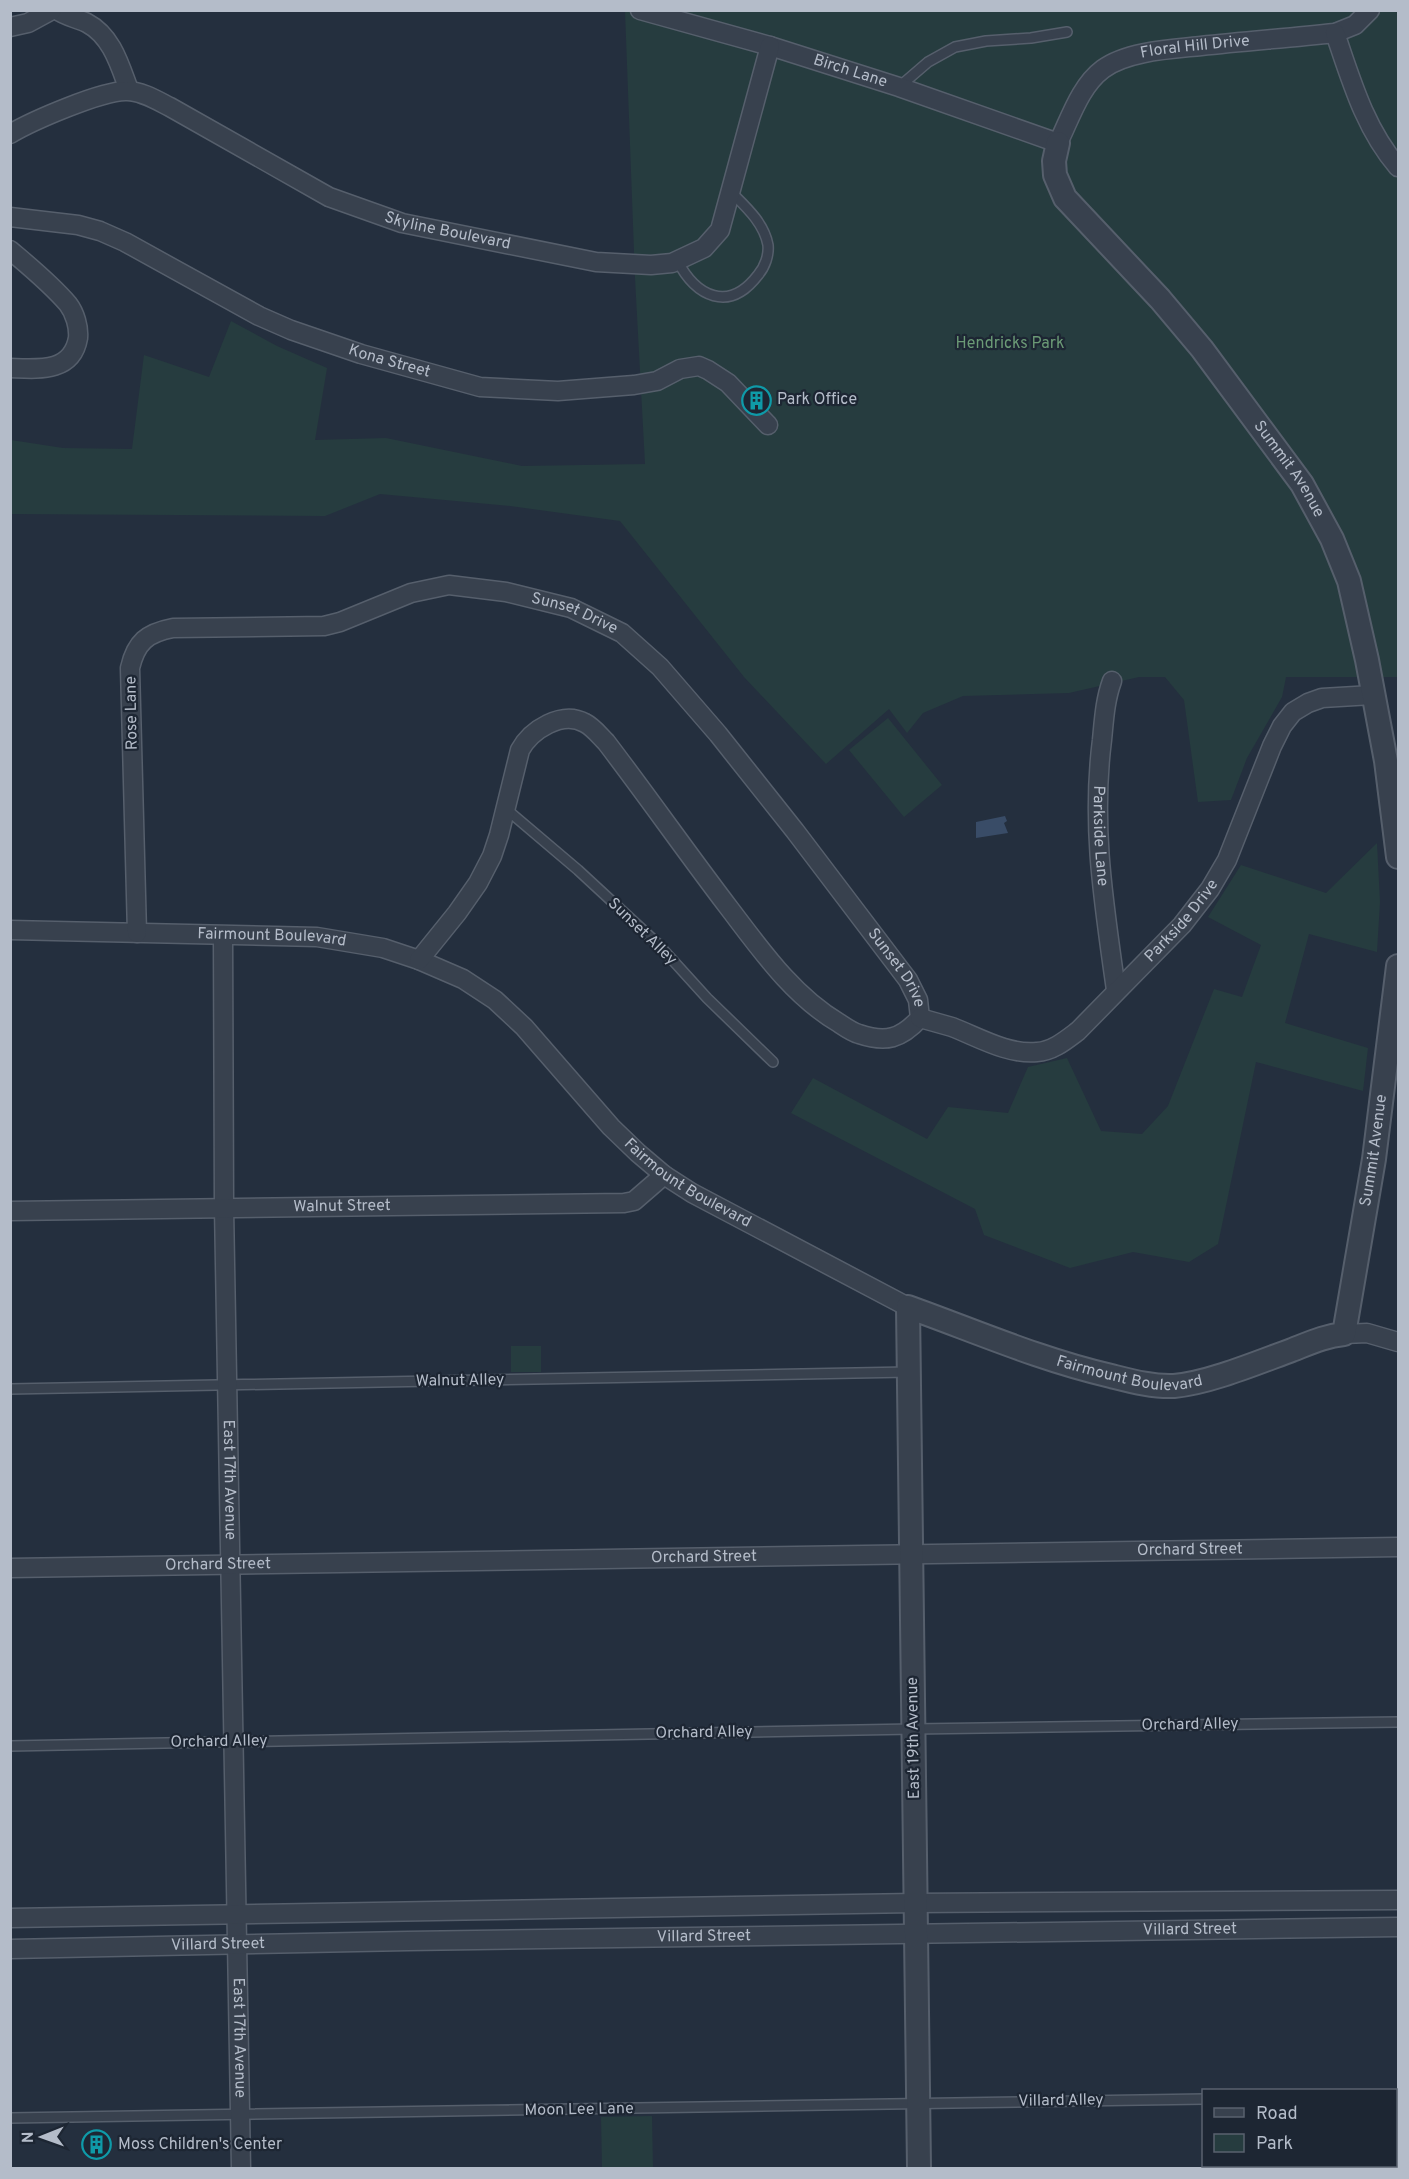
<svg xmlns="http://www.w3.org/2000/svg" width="1409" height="2179" viewBox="0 0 1409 2179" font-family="Overpass,sans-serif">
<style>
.green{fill:#263c3f}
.water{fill:#394c67}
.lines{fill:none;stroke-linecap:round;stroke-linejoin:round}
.service-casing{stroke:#565f6c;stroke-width:12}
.minor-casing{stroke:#565f6c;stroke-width:21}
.tertiary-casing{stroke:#565f6c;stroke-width:26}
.service{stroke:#38414e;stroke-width:9}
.minor{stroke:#38414e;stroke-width:18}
.tertiary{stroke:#38414e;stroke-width:22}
.labels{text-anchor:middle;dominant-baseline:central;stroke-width:4.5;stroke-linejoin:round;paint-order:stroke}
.street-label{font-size:16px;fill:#b4bcc9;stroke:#1d2633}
.park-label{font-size:16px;fill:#6b9a76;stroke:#1d2633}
.poi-label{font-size:16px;fill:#b4bcc9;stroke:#1d2633;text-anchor:start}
</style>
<rect width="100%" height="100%" fill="#242f3e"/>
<path class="green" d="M625,11H1398V677H1286L1282,697L1247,758L1231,800L1198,802L1184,700L1165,677H1139L1069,693L963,696L923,713L907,733L889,709L826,764L744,677L620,521L510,506L380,494L325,516L11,514V440L63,448L132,449L144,355L209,377L231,321L277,346L327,368L315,440L386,438L522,466L645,464L635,278Z
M888,718L942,785L904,817L849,750Z
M1377,843L1380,902L1377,952L1309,934L1285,1023L1368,1048L1363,1091L1256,1062L1218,1244L1189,1262L1133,1252L1070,1268L984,1235L975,1209L791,1113L813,1078L927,1139L948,1107L1008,1113L1028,1067L1067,1058L1101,1131L1142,1134L1168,1106L1214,989L1242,997L1261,945L1208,917L1241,865L1326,893Z
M511,1346H541V1372H511Z
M652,2116L653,2168H602L601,2117Z"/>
<path class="water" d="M1005,816L1007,821L1004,823L1008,833L976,838V822Z"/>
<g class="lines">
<defs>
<path id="service" d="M899,87L928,62L955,47L986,41L1031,38L1067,32
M677,260C696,297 729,313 758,275C765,267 769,255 768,245C764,223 746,207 731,192
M505,808L578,870L658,944L707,998L773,1062
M10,1389L909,1372
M10,1746L914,1729L1398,1722
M1396,2097H1398
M10,2118L1204,2099"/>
<g id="minor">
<path d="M57,10C66,17 77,18 87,23C112,36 120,66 129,90"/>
<path id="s1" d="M640,10L770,46L899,87L1058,143C1070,119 1080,86 1103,69C1127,51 1173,49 1201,46C1246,41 1290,38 1335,33L1355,25L1370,10"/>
<path d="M10,27L28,23L52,10"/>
<path d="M1335,33C1351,80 1365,129 1398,167"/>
<path id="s2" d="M10,134C32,121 103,90 127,91C142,91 158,101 170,107L329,197L402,223L596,262L651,265L672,263L704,248L720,230L770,46"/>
<path id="s3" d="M10,217L78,225L100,231L125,242L259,316L291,330L361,354L480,387L558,391L634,385L657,381L680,369L699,366L708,370L728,383L768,425"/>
<path d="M10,250C30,267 51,284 68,304C75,313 79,327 78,338C72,373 38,369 10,368"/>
<path id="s4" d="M1112,681C1105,700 1104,720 1102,740C1091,827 1104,904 1116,990"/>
<path id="s5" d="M10,930L317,937L383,948L419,960L463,979L495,1000L524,1027L611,1127L638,1153L664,1175L692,1193L908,1307"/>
<path id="s6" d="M137,933L130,668C136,642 147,633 173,628L324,626L340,622L411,593L449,585L506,592L571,608L622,633L660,667L718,734L795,831L908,980L918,1000L920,1018C901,1039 886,1043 859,1034C852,1032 845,1027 839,1023C793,996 761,950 729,908C687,853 648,797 606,742C599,735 593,727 585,723C562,710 531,730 520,750L499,835L492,856L478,883L457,913L419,960"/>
<path id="s7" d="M223,936L224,1207L241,2168"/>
<path id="s8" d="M920,1018C931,1021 941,1024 952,1027C978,1037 1008,1055 1037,1052C1053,1051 1066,1040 1078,1031L1182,925L1210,889L1227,860L1272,746L1282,726L1293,712L1308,703L1322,698L1372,695"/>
<path id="s9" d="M10,1211L624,1203L634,1201L664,1175"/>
<path d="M1344,1334L1367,1333L1398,1342"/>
<path id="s10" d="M10,1568L1398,1547"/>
<path d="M10,1918L915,1903L1398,1900"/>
<path id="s11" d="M10,1949L408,1941L1398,1927"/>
</g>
<g id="tertiary">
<path id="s12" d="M1058,143L1054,161L1055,175L1065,198L1160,299L1202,349L1302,484L1332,539L1349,581L1367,660L1386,761L1398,857"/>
<path id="s13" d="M919,2168L908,1307C975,1331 1041,1360 1111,1376C1131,1381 1153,1387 1174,1386C1209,1383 1259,1362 1292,1350C1310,1343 1325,1336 1344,1334L1374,1159L1398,966"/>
</g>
</defs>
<use href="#service" class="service-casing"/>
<use href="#minor" class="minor-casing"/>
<use href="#tertiary" class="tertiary-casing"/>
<use href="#service" class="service"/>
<use href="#minor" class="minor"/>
<use href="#tertiary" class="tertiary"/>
</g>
<defs>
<symbol id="building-ring" viewBox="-11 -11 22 22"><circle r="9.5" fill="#1d2633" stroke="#0f9aa8" stroke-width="1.5"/><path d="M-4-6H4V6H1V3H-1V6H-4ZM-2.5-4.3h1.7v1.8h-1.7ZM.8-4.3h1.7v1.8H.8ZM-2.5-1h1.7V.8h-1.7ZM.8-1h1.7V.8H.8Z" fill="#0f9aa8"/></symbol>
</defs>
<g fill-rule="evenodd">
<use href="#building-ring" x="740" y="384" width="33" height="33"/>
<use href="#building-ring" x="80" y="2128" width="33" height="33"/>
</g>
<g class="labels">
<g class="street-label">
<text stroke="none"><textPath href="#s1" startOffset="622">Floral Hill Drive</textPath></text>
<text stroke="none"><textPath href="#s1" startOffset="219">Birch Lane</textPath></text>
<text stroke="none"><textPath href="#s2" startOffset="478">Skyline Boulevard</textPath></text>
<text stroke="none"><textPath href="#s3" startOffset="410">Kona Street</textPath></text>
<text stroke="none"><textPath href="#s12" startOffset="410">Summit Avenue</textPath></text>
<text stroke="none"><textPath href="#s6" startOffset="741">Sunset Drive</textPath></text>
<text transform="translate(132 713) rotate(-91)">Rose Lane</text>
<text stroke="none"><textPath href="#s4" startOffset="156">Parkside Lane</textPath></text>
<text stroke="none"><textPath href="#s8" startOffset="321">Parkside Drive</textPath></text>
<text transform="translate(642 932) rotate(44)">Sunset Alley</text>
<text stroke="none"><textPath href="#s5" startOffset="262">Fairmount Boulevard</textPath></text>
<text stroke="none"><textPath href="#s6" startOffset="1227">Sunset Drive</textPath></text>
<text stroke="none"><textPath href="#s13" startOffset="1504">Summit Avenue</textPath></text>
<text stroke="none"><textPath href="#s5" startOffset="766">Fairmount Boulevard</textPath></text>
<text stroke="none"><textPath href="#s9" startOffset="332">Walnut Street</textPath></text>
<text stroke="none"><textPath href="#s13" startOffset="1094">Fairmount Boulevard</textPath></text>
<text transform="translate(460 1381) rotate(-1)">Walnut Alley</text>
<text stroke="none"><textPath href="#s7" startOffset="544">East 17th Avenue</textPath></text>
<text stroke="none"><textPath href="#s10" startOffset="1180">Orchard Street</textPath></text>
<text stroke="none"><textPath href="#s10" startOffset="694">Orchard Street</textPath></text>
<text stroke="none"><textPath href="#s10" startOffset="208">Orchard Street</textPath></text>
<text transform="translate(1190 1725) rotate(-1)">Orchard Alley</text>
<text transform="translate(704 1733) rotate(-1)">Orchard Alley</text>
<text transform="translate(914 1738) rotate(-91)">East 19th Avenue</text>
<text transform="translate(219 1742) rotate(-1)">Orchard Alley</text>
<text stroke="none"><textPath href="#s11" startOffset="1180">Villard Street</textPath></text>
<text stroke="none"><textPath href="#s11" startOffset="694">Villard Street</textPath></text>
<text stroke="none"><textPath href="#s11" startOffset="208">Villard Street</textPath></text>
<text stroke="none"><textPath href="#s7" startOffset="1102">East 17th Avenue</textPath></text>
<text transform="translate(1061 2101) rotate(-1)">Villard Alley</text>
<text transform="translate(579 2110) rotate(-1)">Moon Lee Lane</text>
</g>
<g class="park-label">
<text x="1010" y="344">Hendricks Park</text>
</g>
<g class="poi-label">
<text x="777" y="400">Park Office</text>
<text x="118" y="2145">Moss Children's Center</text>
</g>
</g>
<rect width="1409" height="2179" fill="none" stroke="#b4bcc9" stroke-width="24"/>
<rect x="1202" y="2089" width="195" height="78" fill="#1d2633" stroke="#59626f" stroke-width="1.5"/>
<rect x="1214" y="2108" width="30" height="9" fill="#38414e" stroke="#59626f" stroke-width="1.5"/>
<text x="1256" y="2119" font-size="18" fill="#b4bcc9">Road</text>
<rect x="1214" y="2134" width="30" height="18" fill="#263c3f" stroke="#59626f" stroke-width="1.5"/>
<text x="1256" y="2149" font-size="18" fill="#b4bcc9">Park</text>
<g transform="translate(42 2137) rotate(269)" stroke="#1d2633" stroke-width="4.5" paint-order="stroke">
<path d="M0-4.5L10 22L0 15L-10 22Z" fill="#b4bcc9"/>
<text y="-9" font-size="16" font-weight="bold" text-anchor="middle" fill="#b4bcc9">N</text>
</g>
</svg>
